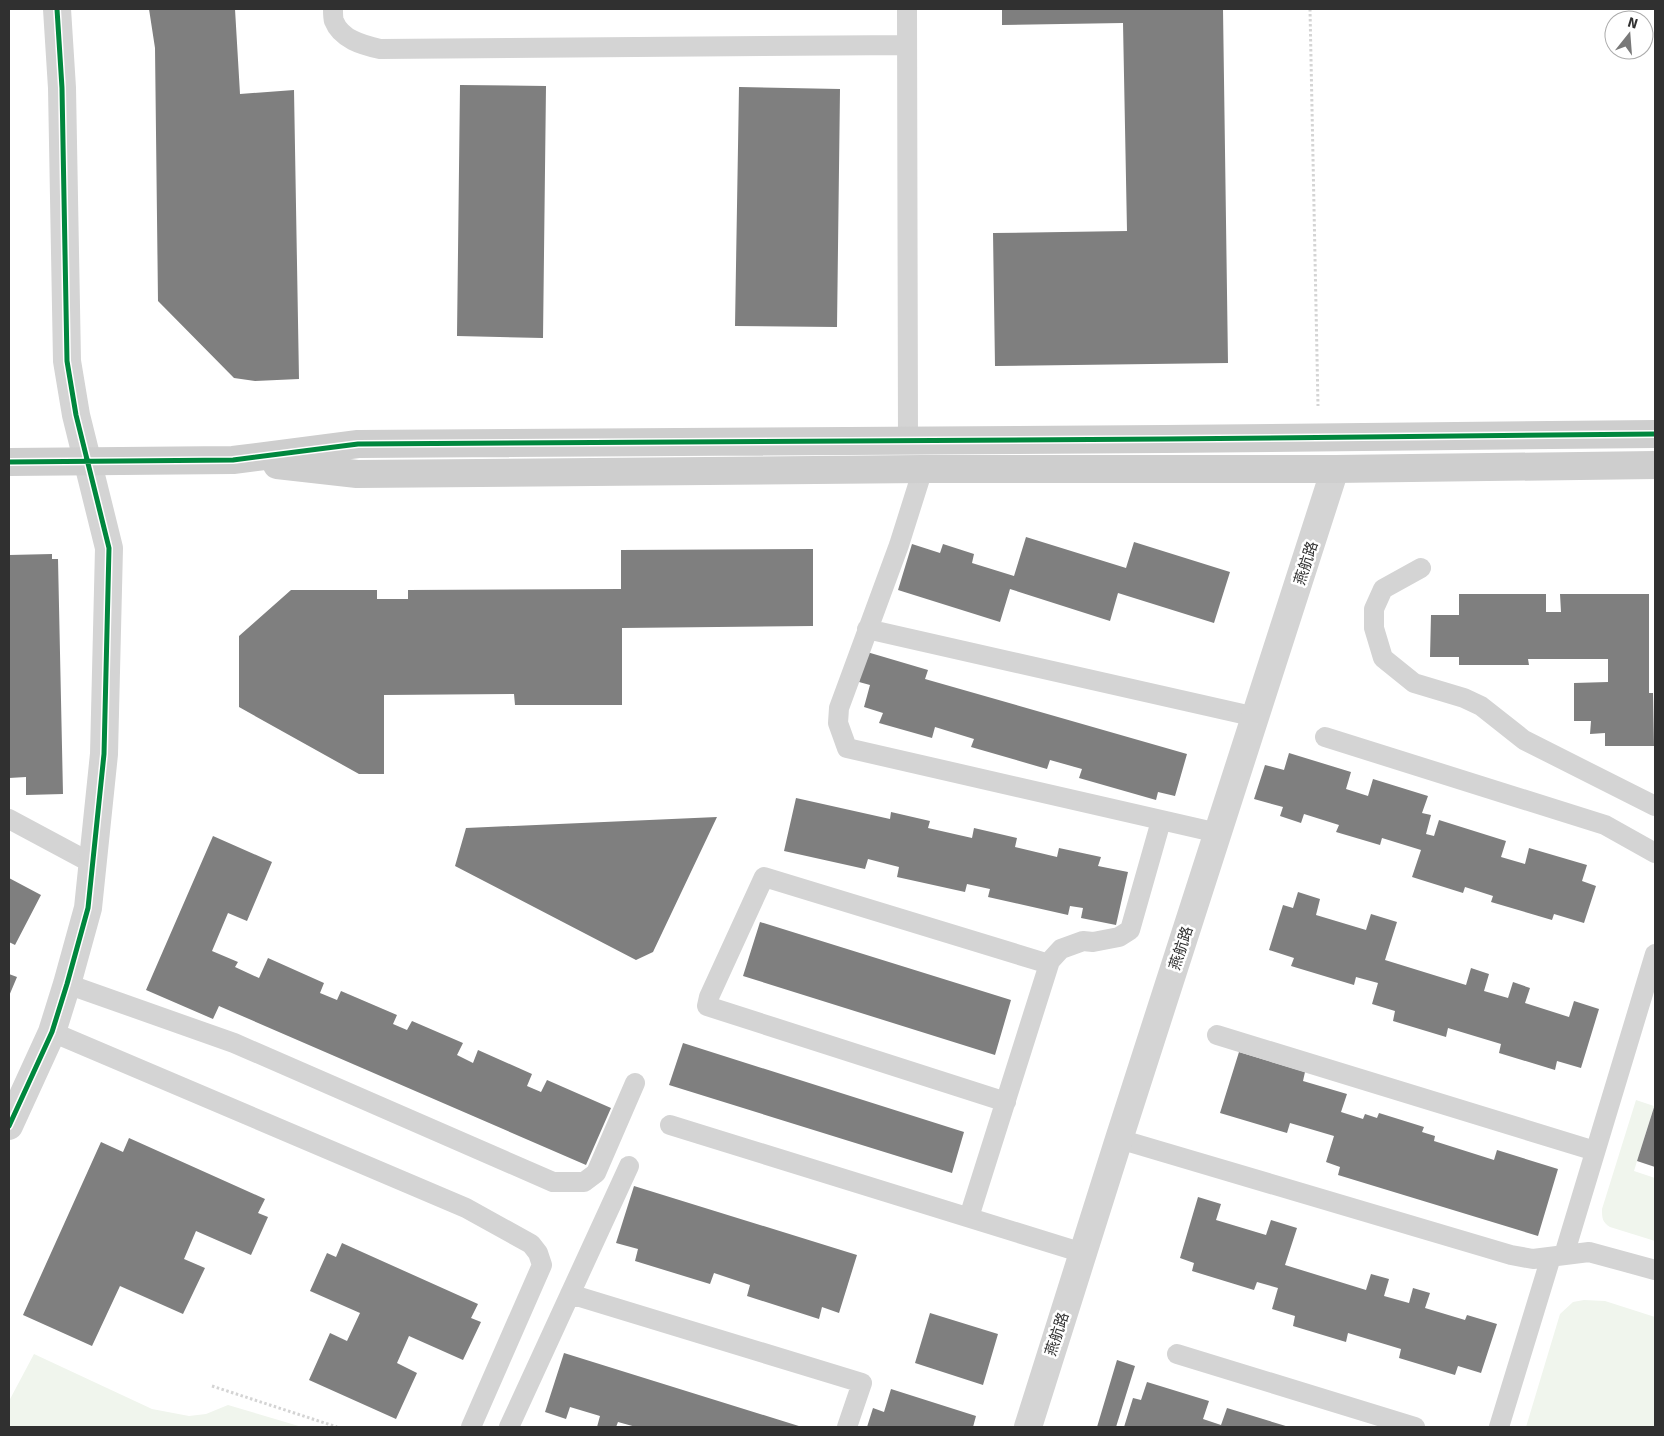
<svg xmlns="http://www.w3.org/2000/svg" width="1664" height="1436" viewBox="0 0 1664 1436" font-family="Signika,'Noto Sans SC',sans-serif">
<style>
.green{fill:#f0f5ed}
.building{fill:#7f7f7f}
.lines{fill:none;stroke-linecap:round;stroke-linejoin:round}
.path{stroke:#d4d4d4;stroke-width:3;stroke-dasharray:2.5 2.5;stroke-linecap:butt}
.lane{stroke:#d4d4d4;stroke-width:20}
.street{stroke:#d4d4d4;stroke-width:28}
.secondary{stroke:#cecece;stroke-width:28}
.cycleway-casing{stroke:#fff;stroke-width:8}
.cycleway{stroke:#00873e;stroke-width:5}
.labels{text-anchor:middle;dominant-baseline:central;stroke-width:5;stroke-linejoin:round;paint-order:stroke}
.street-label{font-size:15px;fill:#303030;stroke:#fff}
</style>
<rect width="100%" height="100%" fill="#fff"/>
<path class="green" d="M1636,1100L1654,1106L1634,1171L1655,1178V1241L1610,1227C1602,1222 1602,1218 1602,1209Z
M1584,1300L1605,1301L1655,1317V1427H1526L1560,1314L1573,1302Z
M34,1354L152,1409L189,1416L206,1414L228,1405L302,1427H9V1401Z"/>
<path class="building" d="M149,9H235L240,94L294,90L299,379L255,381L234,378L158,301L155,48Z
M1002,9H1223L1228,363L995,366L993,233L1127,231L1123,23L1002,25Z
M460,85L546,86L543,338L457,336Z
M739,87L840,89L837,327L735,326Z
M1026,537L1126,568L1134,542L1230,572L1214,623L1118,593L1110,621L1010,589L1000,622L898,590L912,544L940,553L943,544L974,554L972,563L1014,576Z
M813,549V626L622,628V705H515L514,694L384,695V774H359L239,707V636L291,590H377V599H408V590L621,589V550Z
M52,554V559H58L63,794L26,795V777L9,778V555Z
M1459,594H1546V612H1561L1560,594H1649V693H1653L1654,746H1605V733L1590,734L1591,721H1574V683L1608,682V659H1528L1529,665H1459V657H1430L1431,615H1459Z
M867,652L928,670L925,679L1187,754L1175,796L1158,792L1156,800L1079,778L1082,769L1050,760L1047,769L971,747L974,739L935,727L932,738L879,723L883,713L864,707L870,685L859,682Z
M1289,753L1351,772L1346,789L1368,796L1373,779L1428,796L1422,813L1431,815L1426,834L1434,836L1439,820L1506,841L1501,857L1525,864L1529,848L1587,865L1582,881L1596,886L1584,923L1554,914L1552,920L1491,902L1493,896L1465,887L1463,893L1412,877L1421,850L1382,838L1380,845L1336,832L1339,825L1304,814L1301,823L1280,816L1283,807L1254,799L1265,765L1284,770Z
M796,798L890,819L891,812L930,821L928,828L972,838L974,828L1017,838L1015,847L1057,857L1059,848L1101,857L1098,866L1128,872L1116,925L1081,918L1083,908L1070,906L1068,915L988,897L990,889L967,884L965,892L897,877L899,867L868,859L865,869L784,851Z
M717,817L653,952L636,960L455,866L466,828Z
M213,836L272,862L247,921L228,913L212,951L238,962L235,967L259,978L268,958L324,983L320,993L337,1000L341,991L397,1015L393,1024L407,1030L412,1021L463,1043L457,1055L473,1063L478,1050L532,1074L527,1086L541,1092L547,1080L611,1108L586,1165L219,1006L213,1019L146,990Z
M9,878L41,895L15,945L9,942Z
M1298,892L1320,899L1316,915L1366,930L1371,914L1397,922L1385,960L1466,985L1471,968L1489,974L1484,991L1508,998L1513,982L1530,988L1525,1003L1569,1017L1574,1001L1599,1009L1581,1068L1557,1061L1555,1070L1499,1053L1501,1044L1448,1028L1446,1037L1393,1021L1395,1011L1372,1004L1378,983L1356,977L1354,985L1291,966L1294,958L1269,950L1283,905L1293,908Z
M760,922L1011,1000L995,1055L743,976Z
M9,974L17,977L9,996Z
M683,1043L964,1132L952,1173L669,1085Z
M1239,1052L1305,1072L1303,1081L1347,1094L1341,1112L1363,1119L1365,1114L1377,1118L1379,1113L1424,1127L1422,1132L1435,1136L1434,1141L1494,1160L1497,1150L1558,1169L1538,1236L1338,1175L1340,1167L1326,1162L1334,1136L1290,1123L1287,1133L1220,1113Z
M1655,1104V1167L1637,1161Z
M129,1138L265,1199L258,1213L268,1217L251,1255L196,1231L184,1259L205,1268L183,1314L120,1286L92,1346L23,1315L101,1142L123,1152Z
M634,1186L857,1255L839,1313L822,1307L819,1319L747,1296L750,1285L714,1273L710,1284L635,1261L638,1249L616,1243Z
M1198,1197L1221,1204L1216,1220L1266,1235L1271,1220L1297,1228L1285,1265L1366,1290L1371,1274L1389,1279L1384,1296L1409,1303L1413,1288L1430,1293L1425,1308L1465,1320L1467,1315L1497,1324L1481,1373L1458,1366L1455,1375L1399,1358L1401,1349L1348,1333L1346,1342L1293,1326L1295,1316L1272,1309L1278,1288L1257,1282L1254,1290L1192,1271L1194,1263L1180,1258Z
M342,1243L478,1304L471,1318L481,1322L463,1360L409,1336L397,1363L417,1373L396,1419L309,1380L330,1333L347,1341L360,1313L310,1291L327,1253L336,1257Z
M930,1313L998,1334L983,1385L915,1363Z
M564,1353L802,1427H636L618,1422L616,1427H597L600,1416L570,1407L566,1419L545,1412Z
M1117,1360L1135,1366L1116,1427H1097Z
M1147,1382L1209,1401L1203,1419L1221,1425L1227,1408L1289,1427H1124L1133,1398L1141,1400Z
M891,1389L976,1416L973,1427H867L873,1408L884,1412Z"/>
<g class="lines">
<path class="path" d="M1310,9L1318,406
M212,1386L337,1427"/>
<path class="lane" d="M333,9C333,12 333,18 334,21C341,39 362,45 380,49L907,45
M907,9L908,440
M923,469L899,545L839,708L838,723L847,748L1218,833
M1421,568L1383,589L1374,609V628L1383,658L1414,683L1464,698L1481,706L1524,740L1655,806
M867,629L1256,717
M1325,737L1605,825L1655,853
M9,819L93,864
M67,984L234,1043L553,1182H584L596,1173L635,1083
M52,1032L466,1208L531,1244L538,1253L542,1265L471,1427
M1217,1035L1595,1151
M1006,1102L707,1006L709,997L764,877L1049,964
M670,1125L1083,1253
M1119,1139L1511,1255L1533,1259L1589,1252L1655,1270
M969,1217L1050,961L1061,949L1083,941L1093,942L1119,937L1130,930L1161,821
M1564,1255L1655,954
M570,1294L862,1383L847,1427
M1177,1354L1415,1427
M509,1427L629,1166
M1499,1427L1551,1257"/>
<path class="street" d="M9,1126L52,1032L67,984L88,908L104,754L109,548L76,415L67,361L62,88L57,9
M1028,1427L1119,1139L1335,469"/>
<path class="secondary" d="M9,462L233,460L358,444L1165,439L1655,434
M277,465L357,474L923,469H1335L1655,465"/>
<defs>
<path id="cycleway" d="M9,462L233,460L358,444L1165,439L1655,434
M9,1126L52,1032L67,984L88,908L104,754L109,548L76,415L67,361L62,88L57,9"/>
</defs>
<use href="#cycleway" class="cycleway-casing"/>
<use href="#cycleway" class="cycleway"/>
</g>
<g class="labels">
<g class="street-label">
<text transform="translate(1306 563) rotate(-72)">燕航路</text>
<text transform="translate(1181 948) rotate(-72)">燕航路</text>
<text transform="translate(1057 1334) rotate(-72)">燕航路</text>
</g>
</g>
<rect width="1664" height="1436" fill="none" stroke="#303030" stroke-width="20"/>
<g transform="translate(1629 35) rotate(17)"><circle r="24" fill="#ffffff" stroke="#acacac"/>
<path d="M0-4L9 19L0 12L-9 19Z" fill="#787878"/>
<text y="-8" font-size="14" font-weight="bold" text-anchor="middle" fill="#303030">N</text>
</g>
</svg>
